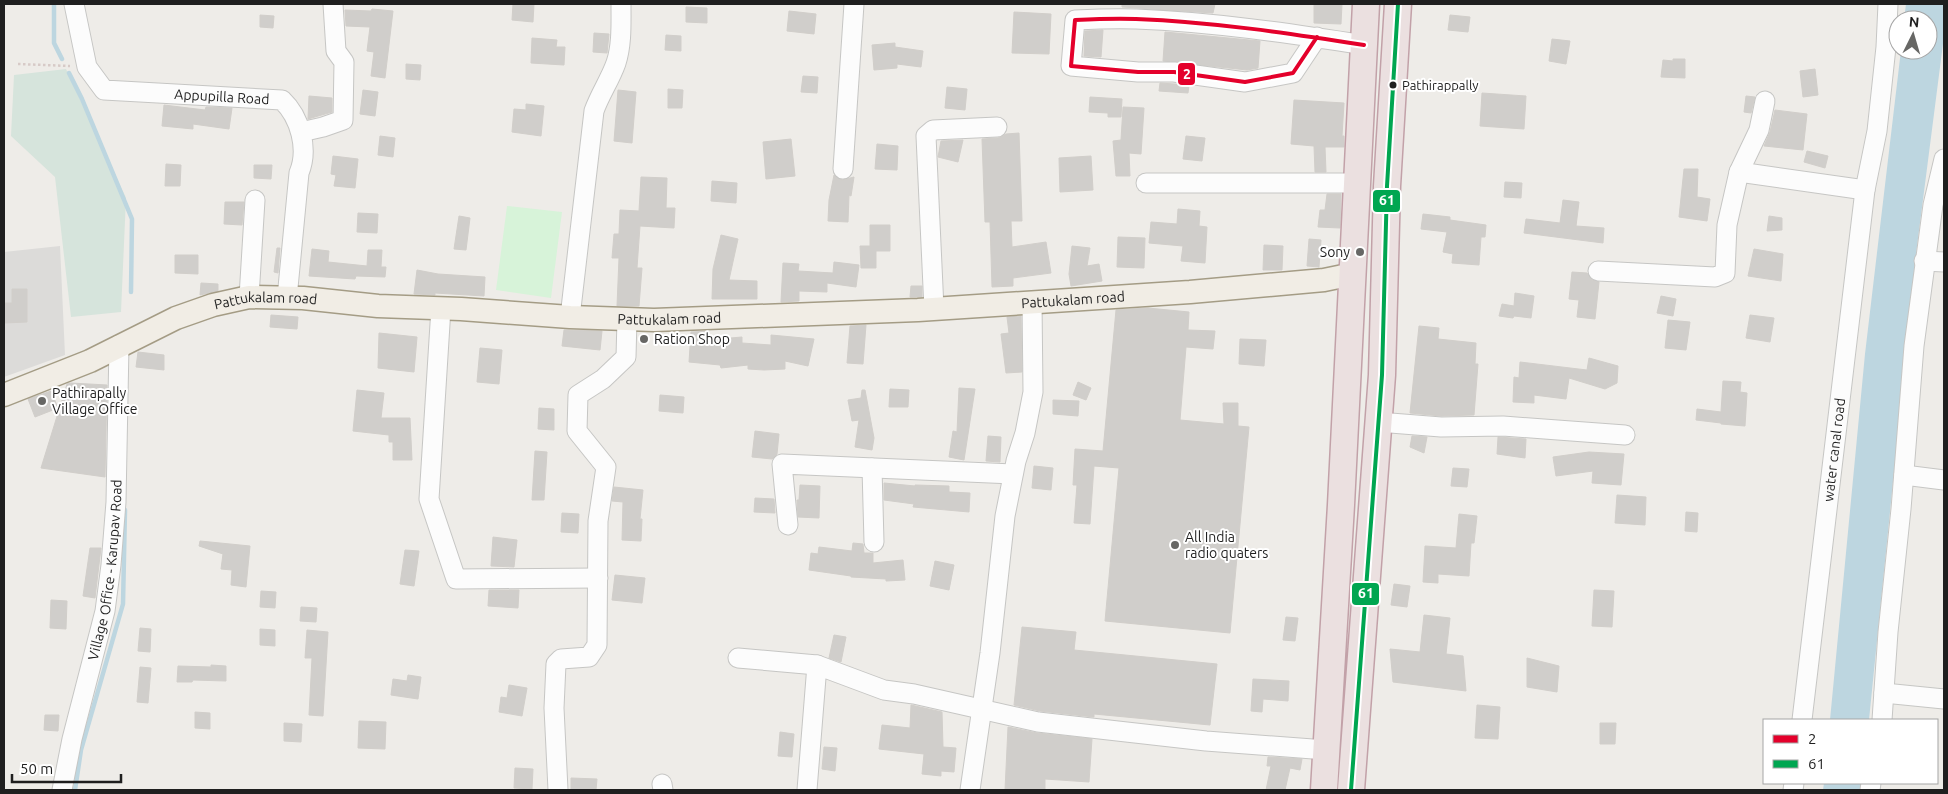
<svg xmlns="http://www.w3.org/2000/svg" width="1948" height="794" viewBox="0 0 1948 794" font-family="Ubuntu,sans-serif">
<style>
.religious{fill:#dcdbd9}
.wetland{fill:#d6e4dc}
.park{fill:#d7f3d9}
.water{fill:#bdd6e0}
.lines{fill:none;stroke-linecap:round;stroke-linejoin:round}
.stream{stroke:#bdd6e0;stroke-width:4.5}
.building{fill:#d0cecb;stroke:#d1ceca}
.minor-casing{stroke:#c6c6c4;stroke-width:21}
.major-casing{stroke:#a49c85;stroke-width:25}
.highway-casing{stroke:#c2a1a8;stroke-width:29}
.path{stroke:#d7cac7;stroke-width:2.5;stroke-dasharray:2.5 2.5;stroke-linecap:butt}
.minor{stroke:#fcfcfc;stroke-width:19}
.major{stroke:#f1ede5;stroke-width:22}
.highway{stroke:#ebe0e0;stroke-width:26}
.bus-1-casing{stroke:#fff;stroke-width:8}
.bus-2-casing{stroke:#fff;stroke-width:8}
.bus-1{stroke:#e4002b;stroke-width:4}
.bus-2{stroke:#00a651;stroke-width:4}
.bus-dot{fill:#1f1f1f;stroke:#fff;stroke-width:2}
.poi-dot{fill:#676765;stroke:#fff;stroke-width:2}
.labels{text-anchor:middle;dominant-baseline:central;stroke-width:4;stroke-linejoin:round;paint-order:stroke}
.bus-label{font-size:13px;fill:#1f1f1f;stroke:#fff;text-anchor:start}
.street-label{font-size:14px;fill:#1f1f1f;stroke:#fff}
.poi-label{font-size:14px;fill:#1f1f1f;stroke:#fff;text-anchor:start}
.line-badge{stroke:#fff;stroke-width:2}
.badge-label{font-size:14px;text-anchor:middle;font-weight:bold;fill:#fff}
</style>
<rect width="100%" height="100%" fill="#eeece8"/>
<path class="religious" d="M60,246L65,355L4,377V252Z"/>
<path class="wetland" d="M66,69L126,198L121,312L71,317L55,177L11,136L14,75Z"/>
<path class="park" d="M507,206L562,212L551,298L496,290Z"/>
<path class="water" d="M1906,4H1944V36L1916,254L1869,720H1830L1865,354L1901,50H1928V20H1904Z
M1824,783H1863L1862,790H1823Z"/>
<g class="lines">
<path class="stream" d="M54,4V43L62,59
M69,73L82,99L132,219L131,292
M75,790L81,750L123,604L125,510"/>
</g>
<path class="building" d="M513,4H534L533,22L512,20Z
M1122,4H1215L1213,13L1122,7Z
M1314,4H1342L1341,24L1314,23Z
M686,7L707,8V23L686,22Z
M372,9L393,11L385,78L371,76L374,52L367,51L370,27L346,26L345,10L371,11Z
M789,11L816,14L814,34L787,31Z
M1014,12L1051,14L1049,54L1012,53Z
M260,15L274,16L273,28L260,27Z
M1450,15L1470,17L1468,32L1448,30Z
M1103,30L1101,57L1084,56L1085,31Z
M1165,32L1260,41L1258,68L1247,70L1163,61Z
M594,33L609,34L607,53L593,52Z
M666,35L681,36V51L665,50Z
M532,38L557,40L556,47H565L564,65L531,63Z
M1552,39L1570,41L1566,64L1549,61Z
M895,43V47L923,51L921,67L897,64V68L874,70L872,45Z
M1673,59H1685V78L1661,77L1663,60L1673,61Z
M406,64L421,65L420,80L406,79Z
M1815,69L1818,95L1803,97L1800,71Z
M803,76L818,77L817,93L801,92Z
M1160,83L1189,85L1188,93L1159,91Z
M947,87L967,89L965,110L945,108Z
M668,89L683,90L682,108H668Z
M363,90L378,92L375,116L360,114Z
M618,90L636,92L632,143L614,141Z
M1482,93L1526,96L1524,129L1480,126Z
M309,96L332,98V112L308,119Z
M1746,96L1755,97L1751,113L1744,112Z
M1090,97L1122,99L1121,117H1108V113L1089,112Z
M1294,100L1344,103L1342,136H1344V147H1325L1326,172H1315L1314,146L1291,144Z
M526,104L544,106L541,136L512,132L514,109L526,110Z
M164,105L205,110L206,107L232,108L229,129L193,124V129L162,126Z
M1123,107L1144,108L1141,154L1129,153L1130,176H1116L1113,141L1121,140Z
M1775,110L1807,114L1803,150L1764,146L1770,132Z
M1019,133L1022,221H1011L1012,247L1046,242L1051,273L1013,278V286L992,287L990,222H985L982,139L998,138L1006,134Z
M380,136L395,138L393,157L378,155Z
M1186,136L1205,138L1202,161L1183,159Z
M791,139L795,176L766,179L763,142Z
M963,140L958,162L938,157L941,141Z
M877,144L898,146L897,170L875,169Z
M1807,151L1828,156L1825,168L1804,162Z
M333,156L358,159L355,188L334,186L336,175L331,174Z
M1091,156L1093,190L1060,192L1059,158Z
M166,164L181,165L180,186H165Z
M254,165H272L271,179L254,178Z
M1684,169H1698L1697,197L1710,199L1707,221L1679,217Z
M834,175L842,180L854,177L851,196L849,195L848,222L828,221L829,200Z
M641,177L667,178L666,208H675L674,228L640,226L637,268H642L639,306H617L619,258H612L614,234H619L620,210L639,211Z
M712,181L737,183L736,203L711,201Z
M1505,182L1522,183L1521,198L1504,197Z
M1327,194H1341L1340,228L1318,227L1320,210H1325Z
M1563,200L1579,202L1576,226L1604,228L1603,243L1524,233L1526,219L1560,223Z
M225,202H244L242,225L224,224Z
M1178,209L1200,211L1199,226L1207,227L1205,263L1181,261L1183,246L1149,243L1151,222L1177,224Z
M358,213L378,214L377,233L357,232Z
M1423,214L1450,217V220L1486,225L1485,237H1481L1479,265L1452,263L1453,254L1443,252L1447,232L1421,229Z
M459,216L470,218L466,250L454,249Z
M1769,216L1782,218V230L1767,231Z
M870,225H890V251H876V268H861L860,246H870Z
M721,235L738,239L729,280L757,281V299H712L713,269Z
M1118,237L1145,238L1144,268L1117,267Z
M1309,239L1321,240L1319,267L1307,266Z
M1264,245L1283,246L1282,270H1263Z
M1072,246L1090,248L1087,266L1099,264L1102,281L1071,286L1069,274Z
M277,248H280L278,273L274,272Z
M312,249L329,251L328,262L367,266L368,250H382L381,267H386L385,277L356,276L355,279L309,276Z
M1754,249L1783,254L1781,281L1748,276Z
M175,255H198V274L175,273Z
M834,262L859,265L856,287L827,283V292L799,291V301L781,302L783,263L799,264L798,271L833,273Z
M417,270L438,274L485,277L484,296L435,293V295L414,294Z
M1572,272L1587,273L1592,280L1599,282L1595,319L1577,317L1579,300L1569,299Z
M201,283L218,284V291L200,295Z
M911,286H922V297H910Z
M12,289H27V322L4,323V303H12Z
M1515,293L1534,296L1531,318L1514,316L1513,318L1499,316L1502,304L1514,306Z
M1661,296L1676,299L1673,316L1657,313Z
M1148,308L1189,312L1188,330L1215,331L1213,349L1186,347L1180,420L1224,424L1223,403H1238V426L1249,427L1230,633L1105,621L1119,468L1094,466L1090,524L1074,523L1077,485H1073L1075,449L1103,451L1116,310Z
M271,315L298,317L297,329L270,327Z
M1750,315L1774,318L1770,342L1746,338Z
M1021,316L1022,372L1006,373L1001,334L1009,333L1007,317Z
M1668,320L1690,322L1686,350L1665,348Z
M866,325L863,364L847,363L850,326Z
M1419,326L1439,328L1438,339L1476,343L1475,364H1478L1474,415L1441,416L1410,413Z
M564,330L602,331L600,350L562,346Z
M709,331L708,340L742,337V343L771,345V335L814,339L808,366L785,361V369L764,370L748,369V365L721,368L720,365L689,362L691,332Z
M379,333L417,337L414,372L378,368Z
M1240,339L1266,340L1264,366L1239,364Z
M480,348L502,350L499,384L477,382Z
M138,352L164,355V370L136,367Z
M1589,358L1618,366L1617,383L1605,389L1569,378L1566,399L1534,395V403L1513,402L1514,377L1519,378L1520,362L1587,370Z
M1723,381L1741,382L1740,392L1747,393L1745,426L1721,424V423L1696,420L1697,409L1721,412Z
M1078,382L1091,388L1086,400L1073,395Z
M71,383L107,385L105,477L41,468L67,384Z
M959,388L975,389L964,460L949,457L953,431L957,432Z
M890,389L909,390L908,407H889Z
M357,390L384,393L381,418H410L412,460H393V442H389V435L353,431Z
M862,390H865L874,438L872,450L855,447L859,420L852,421L848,400L861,398Z
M51,391L58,408L35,417L28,399Z
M660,395L684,397L683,413L659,411Z
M1053,400L1079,401L1078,416L1053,414Z
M539,408L554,409V430L538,429Z
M755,431L779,434L777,454L772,459L752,457Z
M988,436L1001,437L1000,462L986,461Z
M1412,436L1427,437L1424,453L1410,447Z
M1498,437L1526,439L1525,458L1497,454Z
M535,451L547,452L544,500H532Z
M1589,452L1624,454L1621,485L1592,483L1593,471L1556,476L1553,457Z
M1034,466L1053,468L1051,490L1032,488Z
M1453,468L1469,469L1467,487L1451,486Z
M884,483L915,486V485L949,486V492L970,493L969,512L913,507L914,504L884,500Z
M800,485L820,486L819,518L798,517L797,500H799Z
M614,487L643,490L640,519H642L641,541L622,540L623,502L612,501Z
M1617,495L1646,497L1645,525L1615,523Z
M755,498L774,499L775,513L754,512Z
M1686,512L1698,513L1697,532L1685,531Z
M562,513L579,514L578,533L561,532Z
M1459,514L1477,516L1474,543H1471L1469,576L1438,574V583L1423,582L1425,546L1456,548Z
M493,537L517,540L514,567L491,566Z
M200,541L250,546L246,587L231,585L232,570L221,569L223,554L199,546Z
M853,543L863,544L864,553H873V563L903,560L905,580L886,581V579L851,577V576L809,570L811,553L818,554L819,547L852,551Z
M90,548H101L95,598L83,596Z
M405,550L419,551L414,586L400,584Z
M935,561L954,565L949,590L930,586Z
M615,575L645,578L642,603L612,600Z
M1394,584L1410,586L1407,607L1391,605Z
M489,590H519L518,608L488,606Z
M1594,590L1614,591L1612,627L1592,626Z
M261,591L276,592L275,608L260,607Z
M51,600L67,601L66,629L50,628Z
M301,607L317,608L316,622L300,621Z
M1424,615L1450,618L1446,654L1463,656L1466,691L1393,682L1390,649L1420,652Z
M1286,617L1298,618L1295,641L1283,640Z
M1022,627L1076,632L1074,650L1217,664L1210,725L1094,714V717L1040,711L1014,705Z
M140,628L151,629L150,652L138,651Z
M260,629L275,630V646L260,645Z
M307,630L328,632L323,716L309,715L312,658H305Z
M834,635L846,637L841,662L829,658Z
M1527,658L1559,666L1557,692L1527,687Z
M211,665L226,666V681L193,680L192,682H177L178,666L211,667Z
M140,667L151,668L148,703L137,702Z
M408,675L421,677L418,699L391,695L393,679L407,681Z
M1253,679L1289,681L1288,701L1263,699L1262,712L1251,711Z
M509,685L527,688L522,716L499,712L501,697L507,698Z
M911,705L942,712L943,747L956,748L954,772L941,771V776L922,774L924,754L879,749L882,725L910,728Z
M1477,705L1500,707L1498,739L1475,738Z
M195,712L210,713V729L195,728Z
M45,715H59L58,731L44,730Z
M359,721L386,722L385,749L358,748Z
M284,723L302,724L301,742L284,741Z
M1600,723H1616L1615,744H1600Z
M1008,727L1037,733L1092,739L1089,782L1045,779V790H1005Z
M780,732L794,734L792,757L778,756Z
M824,747L837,748L835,771L822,769Z
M1268,757L1302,759L1300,770L1290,768L1285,790H1266L1271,766H1267Z
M515,768L533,769L532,789L514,788Z
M571,778L597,779L596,790H571Z"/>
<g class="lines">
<defs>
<g id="minor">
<path id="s1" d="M74,4L87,67L104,90L282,100C300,117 309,149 299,173L287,298"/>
<path d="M1317,37L1293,73L1245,82L1174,72H1138L1071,66L1075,20C1095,19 1115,18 1136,19C1212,22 1288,33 1364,45"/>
<path d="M301,132L323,127L343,120L344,62L336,51L333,4"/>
<path d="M843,169L854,4"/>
<path d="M1739,172L1759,130L1765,101"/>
<path d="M1146,183H1357"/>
<path d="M1924,261L1944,262"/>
<path d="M1598,271L1715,277L1725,273L1727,225L1739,172L1865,190"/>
<path d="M249,297L255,200"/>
<path d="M441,308L429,499L456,579L598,578"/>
<path d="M934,309L926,136L933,130L997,127"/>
<path d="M570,317L594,111C600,94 610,80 616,63C622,45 621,23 621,4"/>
<path d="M1378,422L1441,427L1503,426L1625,435"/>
<path d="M872,468L874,542"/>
<path d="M1904,475L1944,480"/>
<path d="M788,525L782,464L1013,474"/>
<path d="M738,658L817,665"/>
<path d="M1884,693L1944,699"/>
<path id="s2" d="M1802,720L1865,190L1877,131L1886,47L1888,4"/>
<path d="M1882,720L1888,632L1901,509L1914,346L1933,205L1944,159"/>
<path d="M662,784L663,790"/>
<path id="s3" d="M62,790L72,739L105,611L111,565L116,502L119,345"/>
<path d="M558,790L554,708L556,664L561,659L589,657L597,645L598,521L606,467L577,431L578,395L603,379L626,357L627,319"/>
<path d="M807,790L817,665L884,690L914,694L1038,722L1206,741L1326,750"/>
<path d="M970,790L990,653L1005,516L1016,461L1025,433L1033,392L1032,302"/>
<path d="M1793,790L1794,783"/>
<path d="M1870,790L1871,783"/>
</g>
<g id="major">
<path id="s4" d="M4,395L90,361L176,318L213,305L249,297L303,298L378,306L461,309L570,317L654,320L918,310L1190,292L1324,280L1353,274"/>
</g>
<path id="highway" d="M1324,790L1341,505L1366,4
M1351,790L1382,375L1387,186L1398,4"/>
</defs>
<use href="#minor" class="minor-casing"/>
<use href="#major" class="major-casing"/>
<use href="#highway" class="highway-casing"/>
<path class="path" d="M18,64L70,66"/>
<use href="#minor" class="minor"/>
<use href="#major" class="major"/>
<use href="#highway" class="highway"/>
<defs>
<path id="bus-1" d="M1317,37L1293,73L1245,82L1174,72H1138L1071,66L1075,20C1095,19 1115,18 1136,19C1212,22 1288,33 1364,45"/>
<path id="bus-2" d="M1351,790L1382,375L1387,186L1398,4"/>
</defs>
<use href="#bus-1" class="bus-1-casing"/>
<use href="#bus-2" class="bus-2-casing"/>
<use href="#bus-1" class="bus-1"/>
<use href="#bus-2" class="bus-2"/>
</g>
<circle class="bus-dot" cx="1393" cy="85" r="4.5"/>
<g class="poi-dot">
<circle cx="1360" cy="252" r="5"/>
<circle cx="644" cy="339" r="5"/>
<circle cx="42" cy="401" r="5"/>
<circle cx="1175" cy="545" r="5"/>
</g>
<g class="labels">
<g class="bus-label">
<text x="1402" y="85">Pathirappally</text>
</g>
<g class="street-label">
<text stroke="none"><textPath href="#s1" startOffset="211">Appupilla Road</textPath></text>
<text stroke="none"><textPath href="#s4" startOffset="1090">Pattukalam road</textPath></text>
<text stroke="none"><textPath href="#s4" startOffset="281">Pattukalam road</textPath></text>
<text stroke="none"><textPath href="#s4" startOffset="686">Pattukalam road</textPath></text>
<text stroke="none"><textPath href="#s2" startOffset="272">water canal road</textPath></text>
<text stroke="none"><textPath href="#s3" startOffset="225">Village Office - Karupav Road</textPath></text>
</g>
<g class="poi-label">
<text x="1350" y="252" text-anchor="end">Sony</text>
<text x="654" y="339">Ration Shop</text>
<text x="52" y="393">Pathirapally<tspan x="52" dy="16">Village Office</tspan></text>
<text x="1185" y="537">All India<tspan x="1185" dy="16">radio quaters</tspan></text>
</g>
</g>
<g class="line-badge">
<rect x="1177" y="62" width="19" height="24" rx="5" fill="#e4002b"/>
<rect x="1372" y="189" width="29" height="24" rx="5" fill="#00a651"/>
<rect x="1351" y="582" width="29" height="24" rx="5" fill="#00a651"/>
</g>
<g class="badge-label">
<text x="1187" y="79">2</text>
<text x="1387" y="205">61</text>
<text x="1366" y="598">61</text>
</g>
<rect width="1948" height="794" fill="none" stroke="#1f1f1f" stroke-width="10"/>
<rect x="1763" y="719" width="175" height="65" fill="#ffffff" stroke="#a5a5a5"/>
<rect x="1773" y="735" width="25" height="8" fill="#e4002b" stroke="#a5a5a5"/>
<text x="1808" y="744" font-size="15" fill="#1f1f1f">2</text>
<rect x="1773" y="760" width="25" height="8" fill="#00a651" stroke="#a5a5a5"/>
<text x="1808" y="769" font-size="15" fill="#1f1f1f">61</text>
<g transform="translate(1913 35) rotate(5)"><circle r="24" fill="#ffffff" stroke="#a5a5a5"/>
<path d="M0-4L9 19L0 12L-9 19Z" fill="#676765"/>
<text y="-8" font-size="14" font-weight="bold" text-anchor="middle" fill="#1f1f1f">N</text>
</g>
<path d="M12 774v8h109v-8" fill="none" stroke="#1f1f1f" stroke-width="2.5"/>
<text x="20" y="774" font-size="15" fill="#1f1f1f" stroke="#ffffff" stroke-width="4" paint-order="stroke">50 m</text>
</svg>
